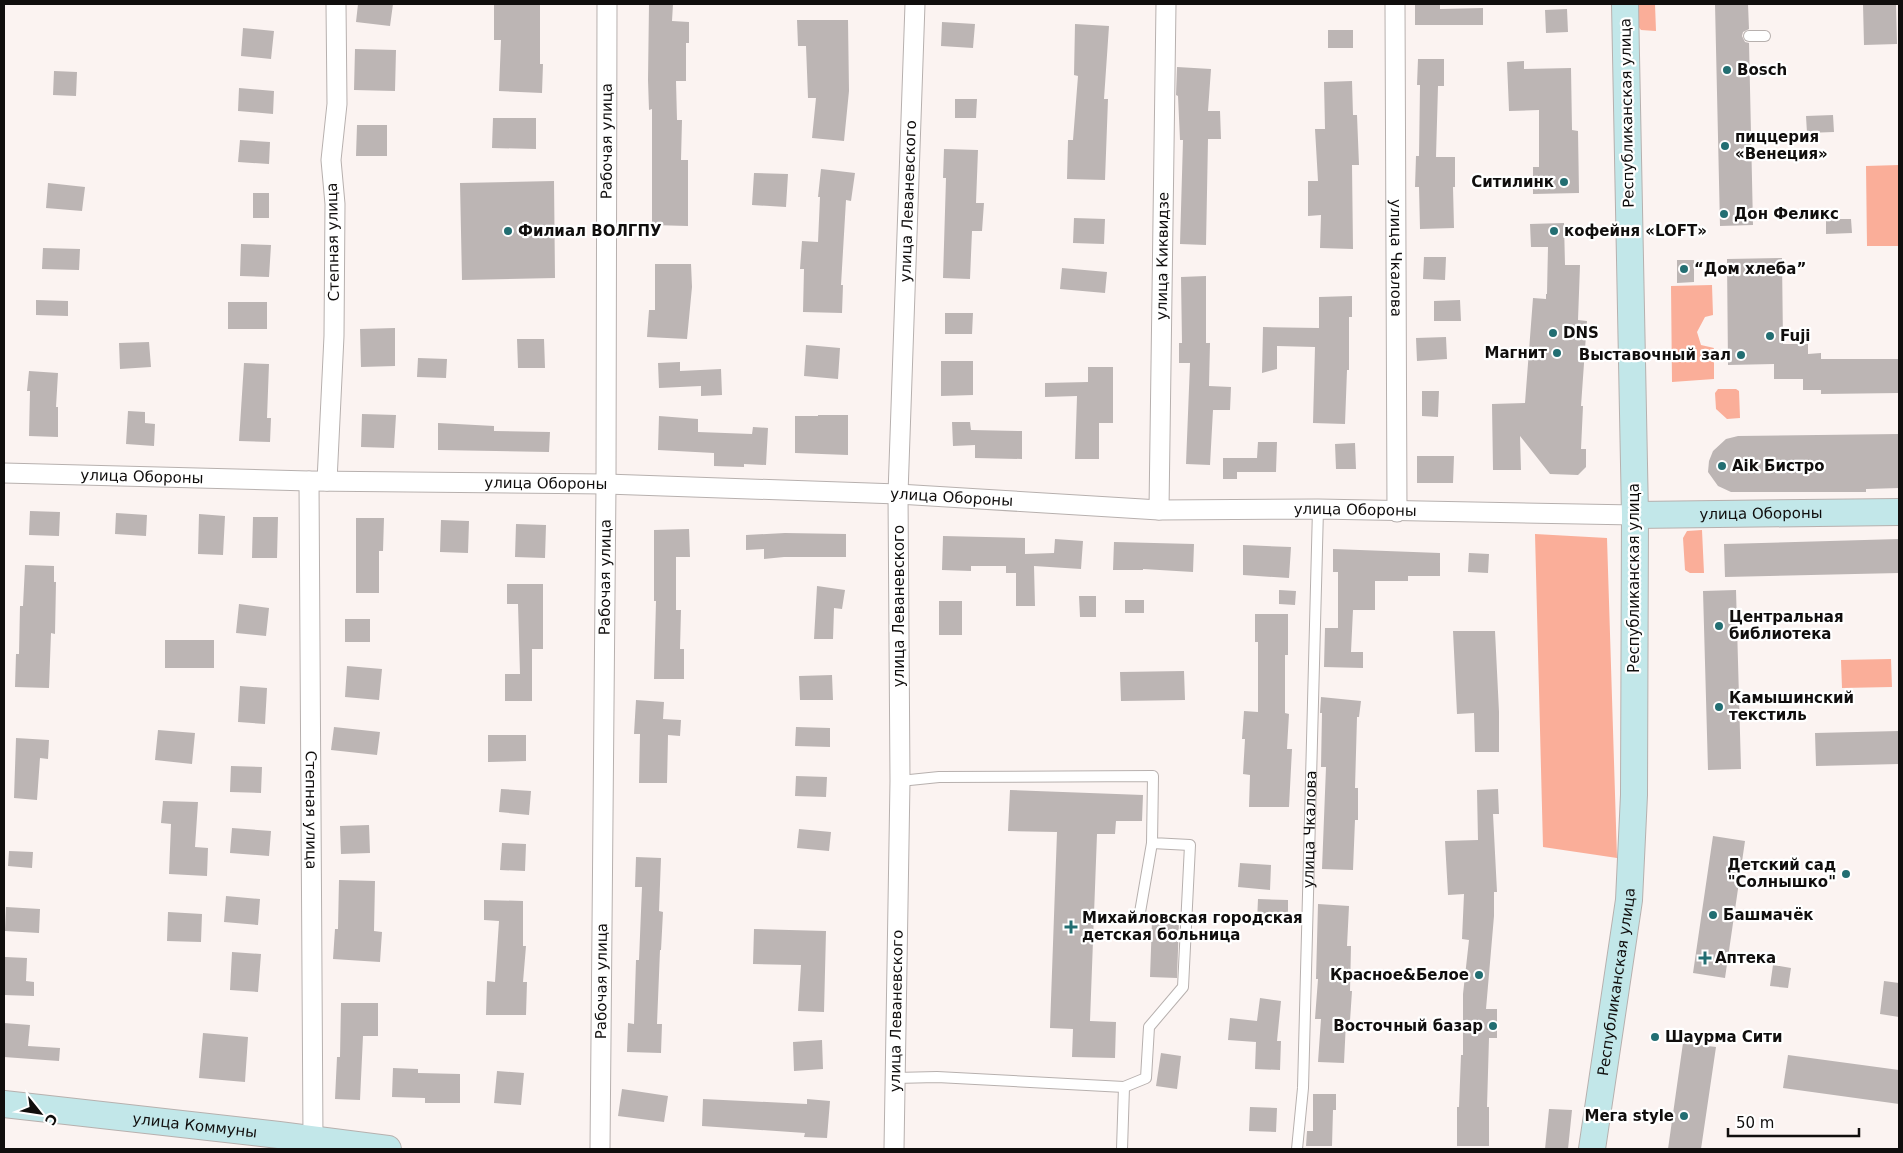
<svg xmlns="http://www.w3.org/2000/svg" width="1903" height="1153" viewBox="0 0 1903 1153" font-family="'DejaVu Sans',sans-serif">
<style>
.green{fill:#faae99}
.building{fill:#bcb5b4}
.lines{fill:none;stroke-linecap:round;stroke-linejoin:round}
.lane-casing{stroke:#b7b0ae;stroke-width:12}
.street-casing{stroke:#b7b0ae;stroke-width:21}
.secondary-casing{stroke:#b7b0ae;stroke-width:28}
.lane{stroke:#fff;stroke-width:10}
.street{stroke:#fff;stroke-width:19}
.secondary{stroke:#c2e7e9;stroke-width:26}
.poi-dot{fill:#226e72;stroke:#fff;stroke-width:2}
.labels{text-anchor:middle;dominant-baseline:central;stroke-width:4.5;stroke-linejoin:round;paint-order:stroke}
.poi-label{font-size:15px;font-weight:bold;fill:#100e0d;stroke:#fff;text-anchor:start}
.street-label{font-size:15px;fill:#100e0d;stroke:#fff}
</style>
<rect width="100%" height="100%" fill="#fbf3f1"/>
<path class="green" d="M1636,4H1655L1656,31L1641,30L1637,25Z
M1899,165V246H1867L1866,166Z
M1712,285L1713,315L1705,317L1697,332L1701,345L1714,348V379L1672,382L1671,286Z
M1718,389H1736L1739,391L1740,418L1727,419L1716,409L1715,393Z
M1702,530L1704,573H1690L1685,570L1683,538L1687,531Z
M1535,534L1607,538L1617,858L1543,847Z
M1891,659L1892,687L1842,688L1841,660Z"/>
<path class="building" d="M358,4H393L390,26L356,22Z
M494,4H540V64H543L542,93L499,91L501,40H494Z
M649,4H673L672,21L689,22V43H686V81H676L677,120H682L681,160H688V226L652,225V109L649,110L648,80Z
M1415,4H1440V9L1483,8V25H1415Z
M1715,4H1748L1749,29L1743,32L1742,36L1745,42L1749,43L1753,225L1720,226Z
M1863,4H1896L1897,44L1864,45Z
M1567,9L1568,32L1546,33L1545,10Z
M797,20H848L849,91L844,141L812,138L816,98H808L806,46H798Z
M942,22L975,24L973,48L941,46Z
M1075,24L1109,26L1104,99H1108L1105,180L1067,179L1068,140H1073L1078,76L1074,75Z
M243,28L274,31L271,59L241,56Z
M1328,30H1353V48H1328Z
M355,49L396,50L395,91L354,90Z
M1418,59H1444V86H1438L1436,157H1455V187H1453L1454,228L1420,229L1419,187H1415L1416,156H1419L1420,85H1417Z
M1524,61V69L1571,68L1572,130L1578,131L1579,193L1533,194V167H1539V110L1509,111L1507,62Z
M1177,67L1211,69L1208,111H1220L1221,139H1208L1206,245L1180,244L1183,140H1180L1178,96L1176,95Z
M54,71L77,72L76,96L53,95Z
M1352,81L1353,115H1357L1359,165H1352L1353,249L1320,248L1321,215L1308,216V181H1318L1315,129H1325L1324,82Z
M239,88L274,91L273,114L238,111Z
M955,99H977L976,118H955Z
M1833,115L1834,132L1807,133L1806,116Z
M493,118H536V149L492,148Z
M357,125H387V156H356Z
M240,140L270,142L269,164L238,162Z
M944,149L978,150L976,203H984L982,231H972L970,279L943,278L946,178H943Z
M821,169L855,173L851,201L846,200L841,285H843L842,313L803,312L804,269H800L802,241L818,242L820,197H818Z
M754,173L788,174L786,207L752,205Z
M554,181L555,278L462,280L460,183Z
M48,183L85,187L82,211L46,208Z
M253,193H269V218H253Z
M1074,218L1105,219L1104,244L1073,243Z
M1826,219H1851L1852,233L1826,234Z
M1564,223L1565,265H1580L1578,320L1587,321L1581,406H1583L1581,449H1586V467L1578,475L1550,474L1520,436L1521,470H1493L1492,404L1525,403L1533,298L1546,299V294H1547L1548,247H1531L1530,224Z
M241,244L271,245L269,277L240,276Z
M43,248L80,249L79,270L42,269Z
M1424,257H1446L1445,280L1423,279Z
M1782,258L1783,344H1808V354L1821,353V359H1899V393L1821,394V390H1803V379H1774V364L1728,365L1727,259Z
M1677,260H1694V282L1677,283Z
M655,264H691L692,287L687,339L647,337L649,310H655Z
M1062,268L1107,272L1105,293L1060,289Z
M1206,276V343H1210L1209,386L1231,387L1230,410H1213L1210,465L1186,464L1190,363H1179V343H1182L1181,277Z
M1352,296V317H1349V370H1347L1345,424L1313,423L1315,347L1277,346V369L1262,373L1263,327L1319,328V297Z
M36,300L68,301V316L36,315Z
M1460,300L1461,321H1434V301Z
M228,302H267V329H228Z
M945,313H973L972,334H945Z
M395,328V366L361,367L360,329Z
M1446,337L1447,359L1417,361L1416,338Z
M517,339H544L545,368H518Z
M149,342L151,367L120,369L119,343Z
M806,345L840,348L838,379L804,376Z
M418,358L447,359L446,378L417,377Z
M941,361H973V395L941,396Z
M680,362V371L721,369L722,395L701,396V386L659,388L658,363Z
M244,363L269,364L267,418H271L270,442L239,441Z
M1088,367H1113V423H1099V459H1075L1077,396L1045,397V383L1088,382Z
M29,371L58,373L56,407H58V437L29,436L30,391H27Z
M1422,391H1439L1438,417L1422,416Z
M128,411L145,412V423L155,424L154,446L126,444Z
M362,414L396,415L394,448L361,447Z
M818,415H848V455L795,453V416H818Z
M659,416L698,419V432L752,434L753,427L768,428L766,465L744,464V467L714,466V453L658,450Z
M952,422H970L971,430L1022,431V459L975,458V445L953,446Z
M438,423L494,426V431L550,432L549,452L438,450Z
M1899,434V488L1866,489V492H1731L1718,486L1708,472L1709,461L1713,451L1726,439L1738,436Z
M1258,442H1277L1276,472H1237V479H1223V458H1257Z
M1355,443L1356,469H1336L1335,444Z
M1417,456H1454L1453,483H1417Z
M30,511L60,512L59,536L29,535Z
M116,513L147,515L146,536L115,534Z
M199,514L225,516L223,555L198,554Z
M253,517H278L277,558H252Z
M356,518H384L383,551H379V593H356Z
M441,520L469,521L468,553L440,552Z
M516,524L546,525L545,558L515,557Z
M689,529L690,557H676V610H681L680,649H684V679H654L656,601H654V530Z
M785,533L846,534V557H784L764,559V549L746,550V535Z
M943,536L1025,538V554L1054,553L1055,539L1083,541L1081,569L1034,566L1035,606H1016V573H1006V566H971V571L942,570Z
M1899,539V573L1725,577L1724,544Z
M1114,542L1194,544L1193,572L1143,569V570H1113Z
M1243,545L1291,547L1289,578L1243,575Z
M1333,549L1440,553V576H1408V581H1375V610H1353L1351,652H1363V668L1324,667L1325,628H1338V572H1333Z
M1469,553L1489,554L1488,573L1468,572Z
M25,565L54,566V582H56L55,634L51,633L49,688L15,687L16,654H19L20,606H23Z
M507,584H543V649H532V701H505V674H520L518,604H507Z
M817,586L845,590L842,609L834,608L833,639H814Z
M1279,590L1296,591L1295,605L1279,604Z
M1736,590L1741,769L1708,770L1703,591Z
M1079,596H1096V617H1080Z
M1125,600H1144V613H1125Z
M939,601H962V635H939Z
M239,604L269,608L266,636L236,633Z
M1255,614H1288V655H1285V713L1289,714L1287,749H1292L1289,807H1249L1250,775L1243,774L1245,739H1242L1244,711L1258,712V642H1255Z
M345,619H370V642H345Z
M1453,631H1495L1499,712V752H1475L1474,713L1457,714Z
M165,640H214V668H165Z
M347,666L382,669L379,700L345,697Z
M1184,671L1185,700L1121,701L1120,672Z
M832,675L833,700H800L799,676Z
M240,686L267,688L265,724L238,722Z
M1321,697L1361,701L1359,717H1357L1355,788H1358V820H1355L1353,870L1322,869L1326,767H1321L1322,713H1320Z
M636,700L664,702L663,719L681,720L680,736L668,735L667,783H639L640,734H634Z
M334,727L380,732L377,755L331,750Z
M796,727L830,728V747L795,746Z
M158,730L195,733L192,764L155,760Z
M1899,731V764L1816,766L1815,733Z
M488,735H526V761L488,762Z
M16,738L49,740L48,759L40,758L37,800L14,798Z
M231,766L262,767L261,793L230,792Z
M796,776L827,777L826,797L795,796Z
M501,789L531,791L529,815L499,812Z
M1498,789L1499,814H1493L1497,892H1494V916L1486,1009H1497V1038H1489L1487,1107H1489V1146H1457V1107H1459L1461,1055H1463V994L1469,940L1462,939L1464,894L1448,895L1445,841L1478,840L1477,790Z
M1010,790L1143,795L1142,821H1116L1115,834H1097L1090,1021L1116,1022L1115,1058L1072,1057L1073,1029L1050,1028L1057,832L1008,831Z
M163,801L198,802L195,847L208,848L207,876L169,874L171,824L161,823Z
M369,825L370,853L341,854L340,826Z
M232,828L271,831L269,856L230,853Z
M799,829L831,832L829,851L797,848Z
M1713,836L1745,841L1725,978L1693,973Z
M502,843L526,844L525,871L500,870Z
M9,851L33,852L32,868L8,866Z
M636,857L661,858L659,911L663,912L661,950H660L657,1024H662L661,1053L627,1052L628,1023L634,1024L636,960H639L642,887H635Z
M1240,863L1271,865L1270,890L1238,887Z
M339,880L375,881L374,931L382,932L380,962L333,959L335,929H338Z
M226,896L260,899L258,925L224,922Z
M1258,899L1288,900V922H1257Z
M484,900L523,901V946H526L523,982H527L526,1015H486L487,981L495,982L499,921L484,920Z
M1318,904L1349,906L1347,946H1351L1350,991H1352L1350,1021H1346L1344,1063L1318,1062L1321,1019H1315L1318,979H1316Z
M6,907L40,909L39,933L5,931Z
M168,912L202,914L201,942L167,941Z
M1152,921L1179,922L1177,978L1150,977Z
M754,929L826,931L824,1012L798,1011L801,965L753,964Z
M232,952L261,954L258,992L230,990Z
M5,957L27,958L26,981L34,982V996L4,995Z
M1773,965L1791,968L1788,988L1770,986Z
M1884,981L1899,983V1017L1880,1014Z
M1260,998L1281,1001L1277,1041H1281L1280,1070L1255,1069L1256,1042L1228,1040L1230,1018L1257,1021Z
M341,1003H378V1036H363L360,1100L335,1099L337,1057H340Z
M4,1023L30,1025L28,1046L60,1048L59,1061L4,1057Z
M203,1033L248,1037L245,1082L199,1078Z
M822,1040L823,1069L794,1071L793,1042Z
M1683,1043L1716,1047L1701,1149H1668Z
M1161,1053L1181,1056L1177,1089L1156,1086Z
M1788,1055L1899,1070V1104L1783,1088Z
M393,1068L418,1069V1073L460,1074V1103H425V1098L392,1097Z
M497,1071L524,1073L521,1105L494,1103Z
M622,1089L668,1096L664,1122L618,1116Z
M1313,1094H1336V1110H1333L1332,1146H1306L1307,1131H1313Z
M703,1099L807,1104V1099L830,1101L827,1138L804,1137L805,1133L702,1126Z
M1250,1107L1277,1108L1276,1132L1249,1131Z
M1549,1109L1572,1110L1568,1149H1545Z"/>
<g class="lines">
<defs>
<g id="lane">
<path d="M1749,36H1765"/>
<path d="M900,781L939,777L1153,776L1152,843L1190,845L1183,987L1149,1027L1146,1078L1124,1087"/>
<path d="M1139,918L1152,843"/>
<path d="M895,1078L937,1077L1124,1087L1122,1149"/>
<path id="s1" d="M1297,1149L1303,1088L1318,509"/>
</g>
<g id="street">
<path id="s2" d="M1395,4L1397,512"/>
<path id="s3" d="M4,473L309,481L606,484L898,494L1159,510L1318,509L1635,515"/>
<path id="s4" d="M309,481L313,1139"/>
<path d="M327,481L334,336L335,204L331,160L337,104L336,4"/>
<path id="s5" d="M1159,510L1166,4"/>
<path id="s6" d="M600,1149L606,484L607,4"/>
<path id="s7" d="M894,1149L900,781L898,494L915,4"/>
</g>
<g id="secondary">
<path id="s8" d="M1635,515L1899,512"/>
<path id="s9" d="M4,1104L279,1135L388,1149"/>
<path id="s10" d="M1592,1149L1629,900L1634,795L1635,515L1625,4"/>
</g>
</defs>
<use href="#lane" class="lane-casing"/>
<use href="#street" class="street-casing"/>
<use href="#secondary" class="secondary-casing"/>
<use href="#lane" class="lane"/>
<use href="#street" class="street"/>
<use href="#secondary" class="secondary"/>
</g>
<g class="poi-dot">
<circle cx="1727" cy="70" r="5"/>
<circle cx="1725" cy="146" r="5"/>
<circle cx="1564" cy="182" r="5"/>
<circle cx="1724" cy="214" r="5"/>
<circle cx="508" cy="231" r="5"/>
<circle cx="1554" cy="231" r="5"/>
<circle cx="1684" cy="269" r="5"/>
<circle cx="1553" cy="333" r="5"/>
<circle cx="1770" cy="336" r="5"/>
<circle cx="1557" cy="353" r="5"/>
<circle cx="1741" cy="355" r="5"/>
<circle cx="1722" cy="466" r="5"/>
<circle cx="1719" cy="626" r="5"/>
<circle cx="1719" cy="707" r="5"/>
<circle cx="1846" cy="874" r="5"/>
<circle cx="1713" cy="915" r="5"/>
<path d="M1068.5 919.5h5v5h5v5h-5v5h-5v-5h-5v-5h5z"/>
<path d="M1702.5 950.5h5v5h5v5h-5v5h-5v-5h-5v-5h5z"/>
<circle cx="1479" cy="975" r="5"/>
<circle cx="1493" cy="1026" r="5"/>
<circle cx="1655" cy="1037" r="5"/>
<circle cx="1684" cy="1116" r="5"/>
</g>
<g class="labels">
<g class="poi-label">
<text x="1737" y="70">Bosch</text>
<text x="1735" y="137">пиццерия<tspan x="1735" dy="17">«Венеция»</tspan></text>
<text x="1554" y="182" text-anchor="end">Ситилинк</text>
<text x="1734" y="214">Дон Феликс</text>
<text x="518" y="231">Филиал ВОЛГПУ</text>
<text x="1564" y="231">кофейня «LOFT»</text>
<text x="1694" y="269">“Дом хлеба”</text>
<text x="1563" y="333">DNS</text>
<text x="1780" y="336">Fuji</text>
<text x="1547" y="353" text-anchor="end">Магнит</text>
<text x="1731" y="355" text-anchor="end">Выставочный зал</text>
<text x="1732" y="466">Aik Бистро</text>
<text x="1729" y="617">Центральная<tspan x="1729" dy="17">библиотека</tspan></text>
<text x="1729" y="698">Камышинский<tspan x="1729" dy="17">текстиль</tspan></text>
<text x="1836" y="865" text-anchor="end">Детский сад<tspan x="1836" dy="17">"Солнышко"</tspan></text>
<text x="1723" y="915">Башмачёк</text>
<text x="1082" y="918">Михайловская городская<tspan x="1082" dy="17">детская больница</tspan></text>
<text x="1715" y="958">Аптека</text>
<text x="1469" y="975" text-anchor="end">Красное&amp;Белое</text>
<text x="1483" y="1026" text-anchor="end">Восточный базар</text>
<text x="1665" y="1037">Шаурма Сити</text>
<text x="1674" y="1116" text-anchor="end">Мега style</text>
</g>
<g class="street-label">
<text transform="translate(1627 113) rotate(-91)">Республиканская улица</text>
<text stroke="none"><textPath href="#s6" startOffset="1008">Рабочая улица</textPath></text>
<text stroke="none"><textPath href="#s7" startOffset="948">улица Леваневского</textPath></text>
<text transform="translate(333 242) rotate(-91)">Степная улица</text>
<text stroke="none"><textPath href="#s5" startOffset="254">улица Киквидзе</textPath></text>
<text stroke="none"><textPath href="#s2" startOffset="254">улица Чкалова</textPath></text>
<text stroke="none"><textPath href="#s3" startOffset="138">улица Обороны</textPath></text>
<text stroke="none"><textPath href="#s3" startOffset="542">улица Обороны</textPath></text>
<text stroke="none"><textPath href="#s3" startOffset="948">улица Обороны</textPath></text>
<text stroke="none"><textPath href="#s3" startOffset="1352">улица Обороны</textPath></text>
<text stroke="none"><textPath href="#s8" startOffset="126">улица Обороны</textPath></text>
<text stroke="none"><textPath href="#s6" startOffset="572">Рабочая улица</textPath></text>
<text transform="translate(1634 578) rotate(-90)">Республиканская улица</text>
<text transform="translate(899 606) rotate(-90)">улица Леваневского</text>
<text stroke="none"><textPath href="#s4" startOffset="329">Степная улица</textPath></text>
<text stroke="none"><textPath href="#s1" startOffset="320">улица Чкалова</textPath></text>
<text stroke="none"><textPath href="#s6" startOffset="168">Рабочая улица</textPath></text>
<text stroke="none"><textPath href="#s10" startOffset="169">Республиканская улица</textPath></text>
<text stroke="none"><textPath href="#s7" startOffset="138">улица Леваневского</textPath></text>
<text stroke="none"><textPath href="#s9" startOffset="192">улица Коммуны</textPath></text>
</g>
</g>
<rect width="1903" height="1153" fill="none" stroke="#100e0d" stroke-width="10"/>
<g transform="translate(40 1113) rotate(120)" stroke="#ffffff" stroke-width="4" paint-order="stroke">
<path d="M0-4L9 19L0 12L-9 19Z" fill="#100e0d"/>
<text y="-8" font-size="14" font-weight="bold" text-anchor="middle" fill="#100e0d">С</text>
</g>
<path d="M1728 1128v8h131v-8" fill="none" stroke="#100e0d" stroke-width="2.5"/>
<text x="1736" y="1128" font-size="15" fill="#100e0d" stroke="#ffffff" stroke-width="4" paint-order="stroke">50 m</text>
</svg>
